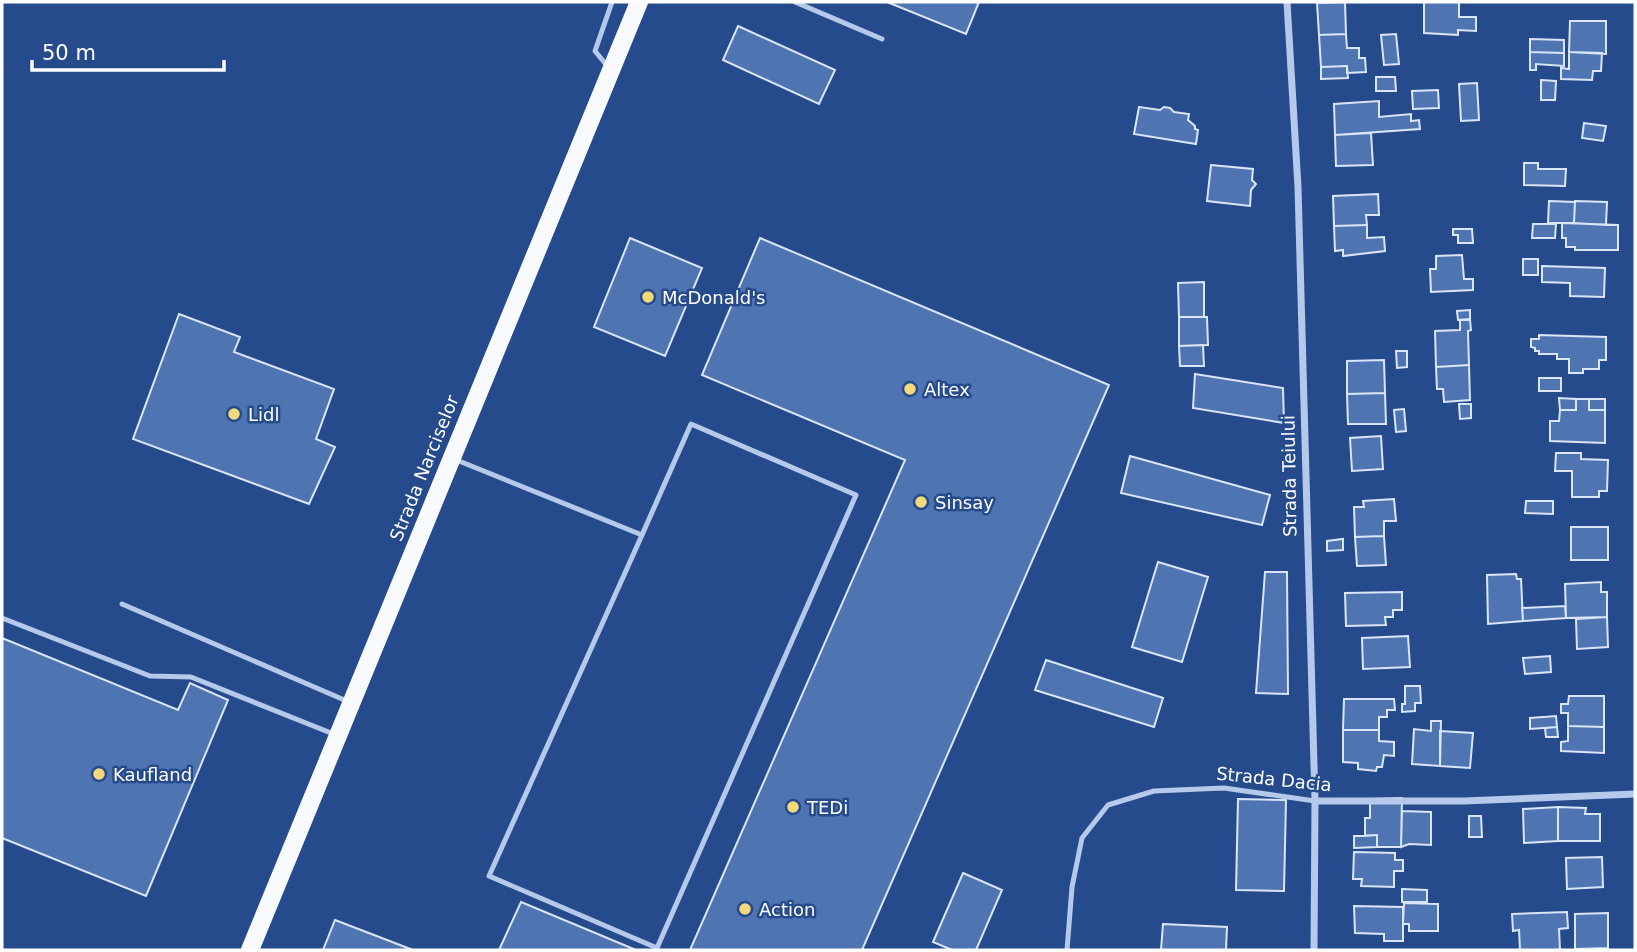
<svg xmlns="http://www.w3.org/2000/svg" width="1637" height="952" viewBox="0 0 1637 952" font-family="'DejaVu Sans',sans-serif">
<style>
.building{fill:#4f74b2;stroke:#d9e5f8;stroke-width:2}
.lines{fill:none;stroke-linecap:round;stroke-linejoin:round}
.service{stroke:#b5c9ea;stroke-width:5}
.minor{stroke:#b5c9ea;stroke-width:7}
.primary{stroke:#f8fafe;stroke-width:18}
.poi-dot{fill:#f3d979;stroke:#264b8c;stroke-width:2.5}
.labels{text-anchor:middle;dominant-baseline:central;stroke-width:5;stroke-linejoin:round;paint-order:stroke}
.poi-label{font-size:18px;fill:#fff;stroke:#264b8c;text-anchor:start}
.street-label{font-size:18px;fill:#fff;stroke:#264b8c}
</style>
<rect width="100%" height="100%" fill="#264b8c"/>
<path class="building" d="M887,2H979L966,34Z
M1345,2L1346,34L1319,35L1317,3Z
M1424,2H1459V17H1476V31L1458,30V35L1424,33Z
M1570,21H1606V54L1569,52Z
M738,26L835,70L819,104L723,60Z
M1346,34L1347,48H1359V58H1365L1366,72L1347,73V66L1321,67L1319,35Z
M1396,34L1399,64L1384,65L1381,35Z
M1530,39L1564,40V53L1530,52Z
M1530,52L1564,53V66L1536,64V70H1530Z
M1569,52L1602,53L1601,71H1593L1592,80L1561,79V68L1569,69Z
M1347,66L1348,78L1321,79V67Z
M1376,77H1395L1396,91H1376Z
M1541,80L1556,81L1555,100H1541Z
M1477,83L1479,120L1461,121L1459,84Z
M1438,90L1439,108L1413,109L1412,91Z
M1379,101V117L1411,114V121L1419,120L1420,129L1335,135L1334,104Z
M1139,107L1160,110L1164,107L1170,108L1174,112L1189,114L1188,120L1195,126V129L1198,130L1196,144L1134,134Z
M1584,123L1606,126L1603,141L1582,138Z
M1371,133L1373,165L1336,166L1335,135Z
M1524,163H1538V169H1566L1565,186L1524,185Z
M1211,165L1253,169L1252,180L1256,184L1251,190L1250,206L1207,201Z
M1378,194L1379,215H1366L1367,225L1334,226L1333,196Z
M1549,201L1575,202L1574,223H1548Z
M1575,201L1607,202L1606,225L1574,223Z
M1562,223L1618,225V250H1575V247H1566V238H1562Z
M1533,224H1556L1555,238H1532Z
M1367,225V238L1384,237L1385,251L1343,256V250L1335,251L1334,226Z
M1453,229H1472L1473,243H1458V235H1453Z
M630,238L702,268L665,356L594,327Z
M760,238L1109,385L862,950H690L905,460L702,375Z
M1462,255L1464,279H1473V290L1431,292L1430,269H1436V256Z
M1523,259H1538V275H1523Z
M1542,266L1605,268L1604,297L1570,296V283L1542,282Z
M1204,282V317H1179L1178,283Z
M1470,310V319L1458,320L1457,311Z
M179,314L240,337L234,352L334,389L316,439L335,447L309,504L133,439Z
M1179,317H1207L1208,345L1179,346Z
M1460,320H1470L1471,330L1468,331L1469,365L1436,367L1435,331L1460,330Z
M1539,335L1606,337V360H1599V369H1583V373H1569V359H1557V354H1539V351H1535V348L1531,347V339H1539Z
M1203,345L1204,366H1180L1179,346Z
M1396,351H1407V367L1397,368Z
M1384,360L1385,393L1347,394V361Z
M1469,365L1470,400L1444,402L1443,389H1437L1436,367Z
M1195,374L1283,388L1284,423L1193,408Z
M1539,378H1561V391H1539Z
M1385,393L1386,424H1348L1347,394Z
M1559,398L1576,399V410H1560Z
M1576,399H1589V410H1605V443L1550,441V421H1559L1560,410H1576Z
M1589,399H1605V410H1589Z
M1459,404H1471V418L1460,419Z
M1404,409L1406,431L1396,432L1394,410Z
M1381,436L1383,469L1352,471L1350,438Z
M1556,453H1581V459L1608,460L1607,491H1599V497H1572V471H1555Z
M1130,456L1270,495L1262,525L1121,493Z
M1394,499L1396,521H1384V536L1355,537L1354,507H1364L1363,501Z
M1526,501H1553V514L1525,513Z
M1571,527H1608V560H1571Z
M1384,536L1386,565L1357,566L1355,537Z
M1343,539V550L1327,551V541Z
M1158,562L1208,577L1182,662L1132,647Z
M1265,572H1287L1288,694L1256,693Z
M1516,574L1517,579H1521L1523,621L1488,624L1487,575Z
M1601,582V592H1607V617L1566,618L1565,584Z
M1402,592V610H1393V617H1385L1386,625L1346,626L1345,593Z
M1565,606L1566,618L1523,621L1522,608Z
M1607,617L1608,647L1577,649L1576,619Z
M1408,636L1410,667L1363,669L1362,638Z
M2,638L178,710L190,683L228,700L146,896L2,838Z
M1550,656L1551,672L1525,674L1523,658Z
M1046,660L1163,698L1154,727L1035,690Z
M1405,686H1420L1421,703H1415V711L1402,712V704H1405Z
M1569,696H1604V727L1568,726V713H1561V704H1568Z
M1344,699H1394L1395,710H1387V717H1379V730H1343Z
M1556,716L1557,727L1530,729V718Z
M1431,721H1441L1440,766L1412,764L1414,729L1431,731Z
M1568,726L1604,727V753L1561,751V742L1568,741Z
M1557,727L1558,737H1546L1545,728Z
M1343,730H1379V741L1394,742V756L1384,755L1382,767H1377L1376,771L1358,769V763L1343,762Z
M1440,731L1473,733L1470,768L1440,766Z
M1402,798L1401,847H1377V835L1365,836V818H1370V799Z
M1238,799L1286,800L1284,891L1236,890Z
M1558,807L1586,808L1585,814H1600V841H1558Z
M1558,807V841L1524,843L1523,809Z
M1402,811L1431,812V845L1409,844L1401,847Z
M1469,816H1481L1482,837H1469Z
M1377,835V847L1354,848V836Z
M1354,852L1395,853V860H1403V871H1394V887L1361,886L1362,879H1353Z
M1602,857L1603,887L1567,889L1566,858Z
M963,873L1002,890L976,950H952L933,942Z
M1402,889L1427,890V902H1402Z
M521,902L636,950H499Z
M1404,903L1438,904V931H1409V924H1403Z
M1354,906L1403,907V941H1384V934L1355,933Z
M1567,912L1568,928L1559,929L1560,950H1520L1519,930L1513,931L1512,914Z
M1608,913V948L1575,949V914Z
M335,920L413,950H323Z
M1163,924L1227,927L1226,950H1161Z
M1608,948V950H1575V949Z"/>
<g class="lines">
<path class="service" d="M795,2L882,39
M609,68L595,51L612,2
M454,459L642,535L691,424L856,495L657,948L489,876L642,535
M122,604L349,702
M2,618L150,676L191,677L336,735
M1067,950L1072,887L1082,838L1108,805L1154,791L1224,788L1315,801"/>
<path class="minor" d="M1287,2L1298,187L1315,801L1314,950
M1315,801H1464L1635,794"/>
<path class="primary" d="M250,950L639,2"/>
</g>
<g class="poi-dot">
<circle cx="648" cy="297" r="7"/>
<circle cx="910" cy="389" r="7"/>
<circle cx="234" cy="414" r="7"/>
<circle cx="921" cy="502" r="7"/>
<circle cx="99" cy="774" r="7"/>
<circle cx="793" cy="807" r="7"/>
<circle cx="745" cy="909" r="7"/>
</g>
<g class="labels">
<g class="poi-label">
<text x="662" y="297">McDonald's</text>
<text x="924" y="389">Altex</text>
<text x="248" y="414">Lidl</text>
<text x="935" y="502">Sinsay</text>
<text x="113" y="774">Kaufland</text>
<text x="807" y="807">TEDi</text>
<text x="759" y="909">Action</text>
</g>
<g class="street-label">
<text transform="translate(424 468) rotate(-68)">Strada Narciselor</text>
<text transform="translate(1289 476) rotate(-91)">Strada Teiului</text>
<text transform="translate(1274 779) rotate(6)">Strada Dacia</text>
</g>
</g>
<rect width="1637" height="952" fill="none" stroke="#ffffff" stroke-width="7"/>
<path d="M32 60v10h192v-10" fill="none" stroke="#ffffff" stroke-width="3.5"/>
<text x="42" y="60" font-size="21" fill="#ffffff" stroke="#264b8c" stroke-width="5" paint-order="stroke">50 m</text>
</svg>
